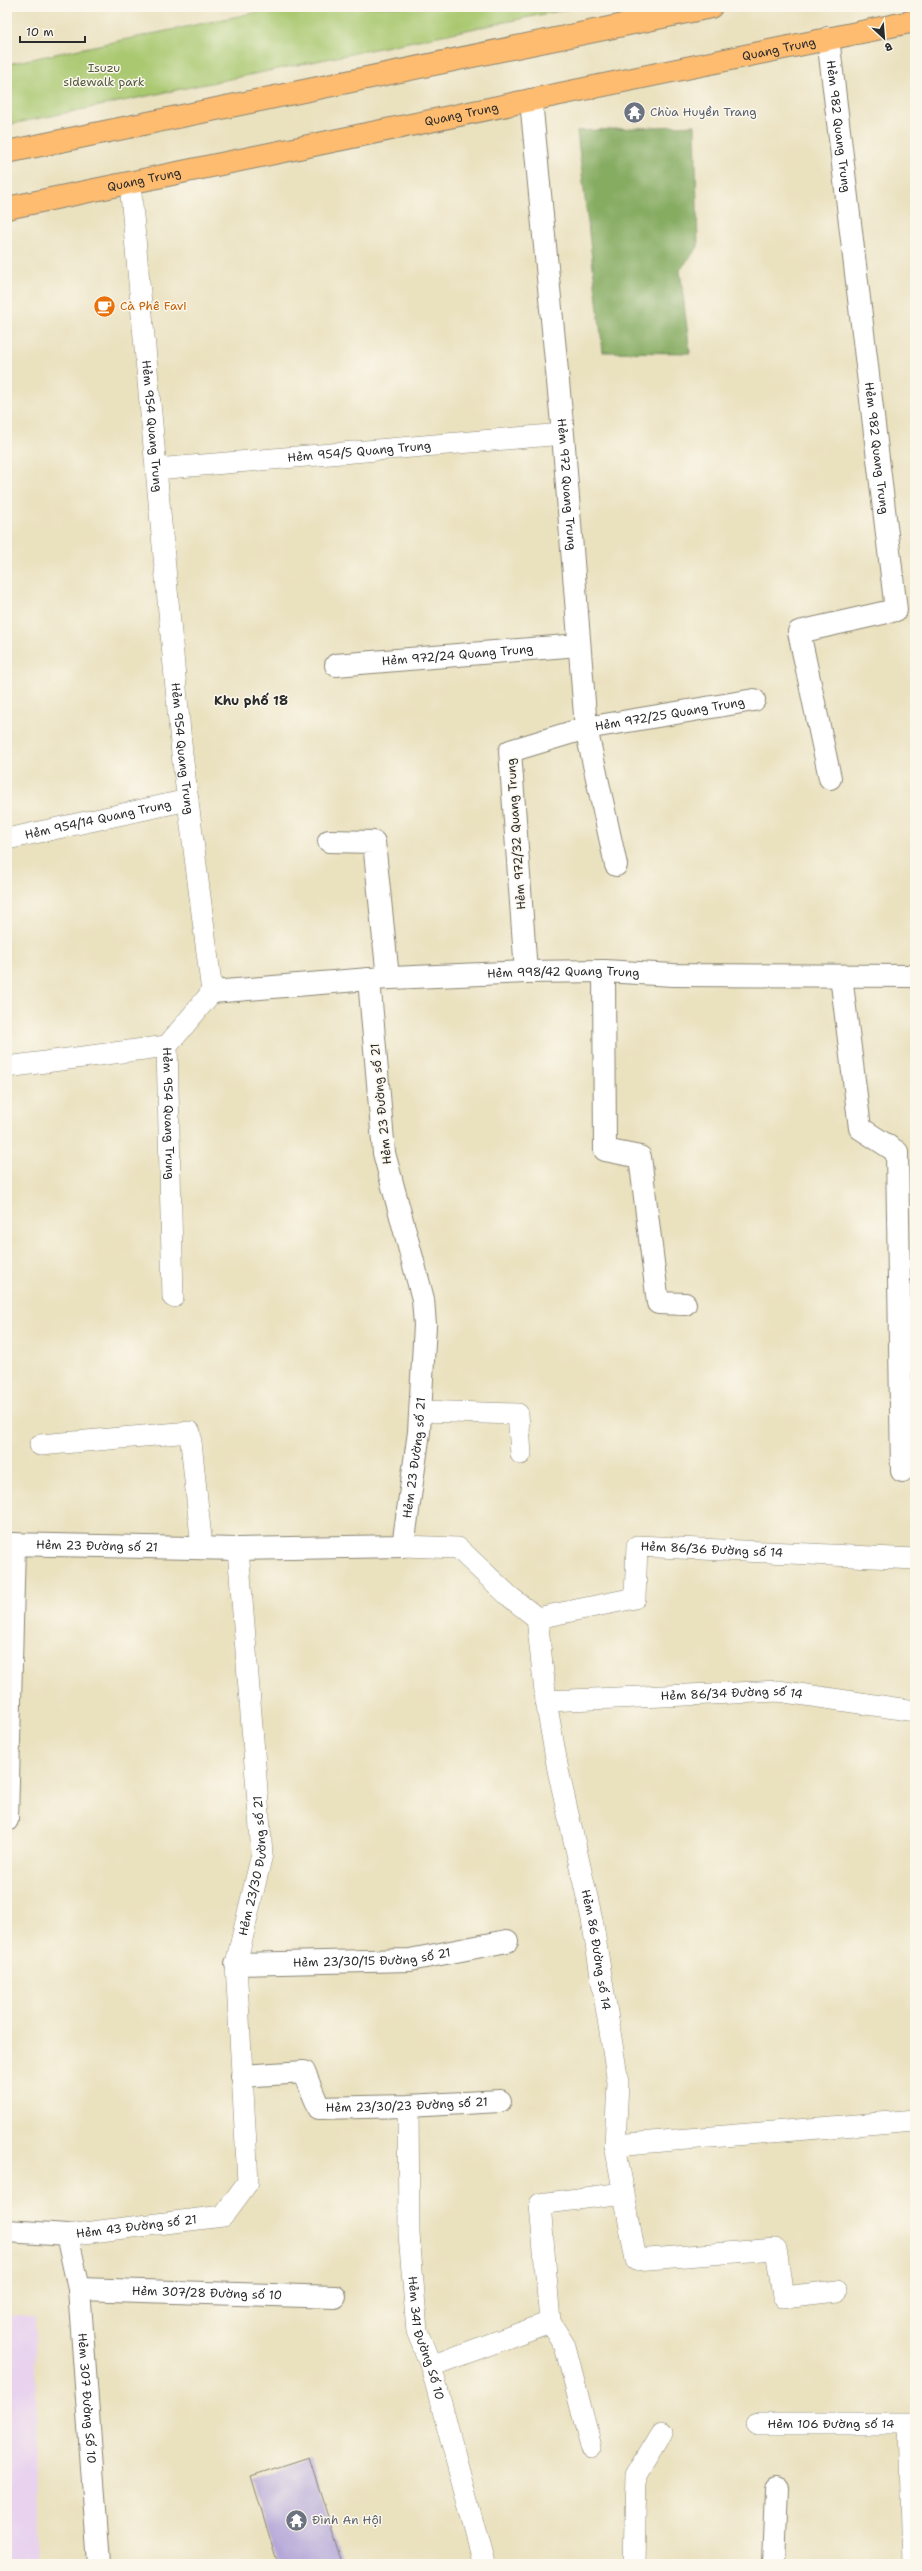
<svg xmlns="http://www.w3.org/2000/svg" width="922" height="2571" viewBox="0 0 922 2571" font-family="'Shantell Sans',sans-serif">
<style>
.built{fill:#e8d2ee}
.green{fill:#a9c86f;stroke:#6a7a4d}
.forest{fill:#86ac62;stroke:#586c46}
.building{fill:#b5a8d9}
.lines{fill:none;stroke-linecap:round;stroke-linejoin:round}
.lane-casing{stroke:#8a8675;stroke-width:22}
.street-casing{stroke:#8a8675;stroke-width:24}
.primary-casing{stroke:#8a8675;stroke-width:24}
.lane{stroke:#fff;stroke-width:21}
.street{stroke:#fff;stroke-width:22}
.primary{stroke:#fdbc6f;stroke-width:22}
.labels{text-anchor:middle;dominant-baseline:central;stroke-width:3;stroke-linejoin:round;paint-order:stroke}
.street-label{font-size:12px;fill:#2b2b2b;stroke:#fbf7ec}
.park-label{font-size:12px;fill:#515a3f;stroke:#fbf7ec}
.worship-label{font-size:12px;fill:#5b616d;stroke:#fbf7ec;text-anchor:start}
.food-label{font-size:12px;fill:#c56008;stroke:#fbf7ec;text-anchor:start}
.neighbourhood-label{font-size:13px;font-weight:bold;fill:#2b2b2b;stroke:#fbf7ec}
</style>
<rect width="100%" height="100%" fill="#fbf7ec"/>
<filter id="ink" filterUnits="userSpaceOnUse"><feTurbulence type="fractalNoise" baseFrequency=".025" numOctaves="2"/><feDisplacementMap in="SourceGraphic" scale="8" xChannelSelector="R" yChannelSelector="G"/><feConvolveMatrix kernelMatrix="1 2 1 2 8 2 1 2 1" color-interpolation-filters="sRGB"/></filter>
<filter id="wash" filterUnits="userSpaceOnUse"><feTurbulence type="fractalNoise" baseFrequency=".012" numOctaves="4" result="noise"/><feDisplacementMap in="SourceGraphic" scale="16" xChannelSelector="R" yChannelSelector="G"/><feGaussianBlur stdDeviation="0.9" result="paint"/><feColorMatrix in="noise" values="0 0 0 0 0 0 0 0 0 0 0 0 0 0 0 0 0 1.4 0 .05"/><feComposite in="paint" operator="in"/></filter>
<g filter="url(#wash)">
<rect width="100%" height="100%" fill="#eae1bf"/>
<path class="built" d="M7,2314L36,2317L37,2564H7Z"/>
<path class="green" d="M282,7H578L7,125V64Z"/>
<path class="forest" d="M695,125L698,247L680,270L690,353L603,352L577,131Z"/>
<g id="blocks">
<path class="building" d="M309,2457L343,2564H278L251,2476Z"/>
</g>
</g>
<g filter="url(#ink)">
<use href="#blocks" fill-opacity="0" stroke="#8a8675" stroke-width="1"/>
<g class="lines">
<defs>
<g id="lane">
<path id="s1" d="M130,183L182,754L212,992L167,1046L173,1297"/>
<path id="s2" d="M156,469L563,434"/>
<path id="s3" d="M7,839L188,800"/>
<path d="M7,1067L167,1046"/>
<path d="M420,1411L518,1414L521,1454"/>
<path d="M40,1445L190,1432L202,1548"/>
<path id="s4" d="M403,1546L458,1548L509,1596L537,1618L546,1701L558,1770L592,1919L618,2082L615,2145L915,2120"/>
<path id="s5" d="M537,1618L635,1598L637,1546L915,1559"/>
<path id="s6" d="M546,1701L778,1691L915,1711"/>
<path id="s7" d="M408,2106L409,2234L417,2331L431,2366L484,2564"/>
<path d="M615,2145L636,2260L776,2249L783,2297L837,2291"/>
<path id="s8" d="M67,2235L223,2216L248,2182L236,1964L262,1854L238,1549"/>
<path d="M550,2322L540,2204L623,2193"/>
<path d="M431,2366L550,2322L565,2346L591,2447"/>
<path id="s9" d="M756,2424H909L913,2564"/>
<path d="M634,2564L636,2475L662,2432"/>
</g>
<g id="street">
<path id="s10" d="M828,38L896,610L799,632L830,778"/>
<path id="s11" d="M531,100L563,434L586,728L616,865"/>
<path id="s12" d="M336,665L579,645"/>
<path d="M329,841L374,842L388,978"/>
<path d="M604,971L605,1150L640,1157L658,1303L685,1304"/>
<path id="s13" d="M526,972L510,751L586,728L754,700"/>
<path d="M841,976L860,1128L897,1152L902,1471"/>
<path id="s14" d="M212,992L369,979L526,972L604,971L673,975L915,976"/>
<path id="s15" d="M7,1544L238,1549L403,1546L419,1432L425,1325L423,1299L384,1153L369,979"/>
<path d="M7,1820L14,1544"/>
<path id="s16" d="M236,1964L410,1960L507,1941"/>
<path id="s17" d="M242,2076L304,2072L319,2108L408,2106L500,2101"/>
<path id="s18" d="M7,2231L67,2235L79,2289L99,2564"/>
<path id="s19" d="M79,2289L335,2297"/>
<path d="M773,2564L776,2489"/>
</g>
<g id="primary">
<path d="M7,152L711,7"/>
<path id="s20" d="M7,208L915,21"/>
</g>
</defs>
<use href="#lane" class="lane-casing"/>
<use href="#street" class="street-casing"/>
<use href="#primary" class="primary-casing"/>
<use href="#lane" class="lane"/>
<use href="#street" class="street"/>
<use href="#primary" class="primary"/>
</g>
</g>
<defs>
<symbol id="temple-disc" viewBox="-11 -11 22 22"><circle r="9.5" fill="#6b7280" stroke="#fbf7ec"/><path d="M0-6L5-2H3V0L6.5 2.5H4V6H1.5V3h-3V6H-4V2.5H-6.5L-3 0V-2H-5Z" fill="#fff"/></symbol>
<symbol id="cafe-disc" viewBox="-11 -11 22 22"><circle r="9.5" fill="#e8710a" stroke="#fbf7ec"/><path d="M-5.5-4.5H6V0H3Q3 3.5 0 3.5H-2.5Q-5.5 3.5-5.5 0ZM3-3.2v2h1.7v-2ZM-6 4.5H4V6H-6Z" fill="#fff"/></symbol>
</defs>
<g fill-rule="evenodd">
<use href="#temple-disc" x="622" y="100" width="25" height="25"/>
<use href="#cafe-disc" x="92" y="294" width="25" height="25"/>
<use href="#temple-disc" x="284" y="2508" width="25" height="25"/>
</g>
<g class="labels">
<g class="street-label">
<text stroke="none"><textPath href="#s20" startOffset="788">Quang Trung</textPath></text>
<text stroke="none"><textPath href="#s20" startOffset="464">Quang Trung</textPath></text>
<text stroke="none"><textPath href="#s10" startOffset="89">Hẻm 982 Quang Trung</textPath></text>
<text stroke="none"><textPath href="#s20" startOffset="140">Quang Trung</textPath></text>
<text stroke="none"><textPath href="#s1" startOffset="244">Hẻm 954 Quang Trung</textPath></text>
<text stroke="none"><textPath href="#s10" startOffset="413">Hẻm 982 Quang Trung</textPath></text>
<text stroke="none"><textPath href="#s2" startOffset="204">Hẻm 954/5 Quang Trung</textPath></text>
<text stroke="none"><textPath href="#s11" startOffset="386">Hẻm 972 Quang Trung</textPath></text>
<text stroke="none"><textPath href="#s12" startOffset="122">Hẻm 972/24 Quang Trung</textPath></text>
<text stroke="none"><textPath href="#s13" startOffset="386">Hẻm 972/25 Quang Trung</textPath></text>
<text stroke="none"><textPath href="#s1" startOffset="568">Hẻm 954 Quang Trung</textPath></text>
<text stroke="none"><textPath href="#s3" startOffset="93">Hẻm 954/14 Quang Trung</textPath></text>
<text transform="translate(516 834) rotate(-94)">Hẻm 972/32 Quang Trung</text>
<text stroke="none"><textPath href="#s14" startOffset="352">Hẻm 998/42 Quang Trung</textPath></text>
<text transform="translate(381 1104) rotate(-96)">Hẻm 23 Đường số 21</text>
<text stroke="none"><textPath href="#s1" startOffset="951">Hẻm 954 Quang Trung</textPath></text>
<text stroke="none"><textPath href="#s15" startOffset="485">Hẻm 23 Đường số 21</textPath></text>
<text stroke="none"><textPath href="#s15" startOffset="90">Hẻm 23 Đường số 21</textPath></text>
<text stroke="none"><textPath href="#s5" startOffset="227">Hẻm 86/36 Đường số 14</textPath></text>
<text stroke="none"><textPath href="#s6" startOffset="186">Hẻm 86/34 Đường số 14</textPath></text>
<text stroke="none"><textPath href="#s8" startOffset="518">Hẻm 23/30 Đường số 21</textPath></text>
<text stroke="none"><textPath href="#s4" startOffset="498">Hẻm 86 Đường số 14</textPath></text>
<text stroke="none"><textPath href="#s16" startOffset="136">Hẻm 23/30/15 Đường số 21</textPath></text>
<text stroke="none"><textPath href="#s17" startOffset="189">Hẻm 23/30/23 Đường số 21</textPath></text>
<text stroke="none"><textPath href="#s8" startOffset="70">Hẻm 43 Đường số 21</textPath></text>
<text stroke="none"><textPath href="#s19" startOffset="128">Hẻm 307/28 Đường số 10</textPath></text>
<text stroke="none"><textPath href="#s7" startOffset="234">Hẻm 341 Đường Số 10</textPath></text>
<text stroke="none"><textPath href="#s18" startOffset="225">Hẻm 307 Đường Số 10</textPath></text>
<text stroke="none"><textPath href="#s9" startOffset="75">Hẻm 106 Đường số 14</textPath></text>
</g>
<g class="park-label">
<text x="104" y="68">Isuzu<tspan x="104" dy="14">sidewalk park</tspan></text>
</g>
<g class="worship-label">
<text x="650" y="112">Chùa Huyền Trang</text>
<text x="312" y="2520">Đình An Hội</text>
</g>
<g class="food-label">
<text x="120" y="306">Cà Phê Favi</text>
</g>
<g class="neighbourhood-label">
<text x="251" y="700">Khu phố 18</text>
</g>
</g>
<rect width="922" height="2571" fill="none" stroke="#fbf7ec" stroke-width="24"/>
<g transform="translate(884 38) rotate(154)" stroke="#fbf7ec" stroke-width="3" paint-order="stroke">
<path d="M0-3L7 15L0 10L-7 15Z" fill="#2b2b2b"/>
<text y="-6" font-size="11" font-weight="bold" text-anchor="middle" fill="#2b2b2b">B</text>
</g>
<path d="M20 36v6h65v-6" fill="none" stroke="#2b2b2b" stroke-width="2"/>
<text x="26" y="36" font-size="12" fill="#2b2b2b" stroke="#fbf7ec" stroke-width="3" paint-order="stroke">10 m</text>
</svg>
